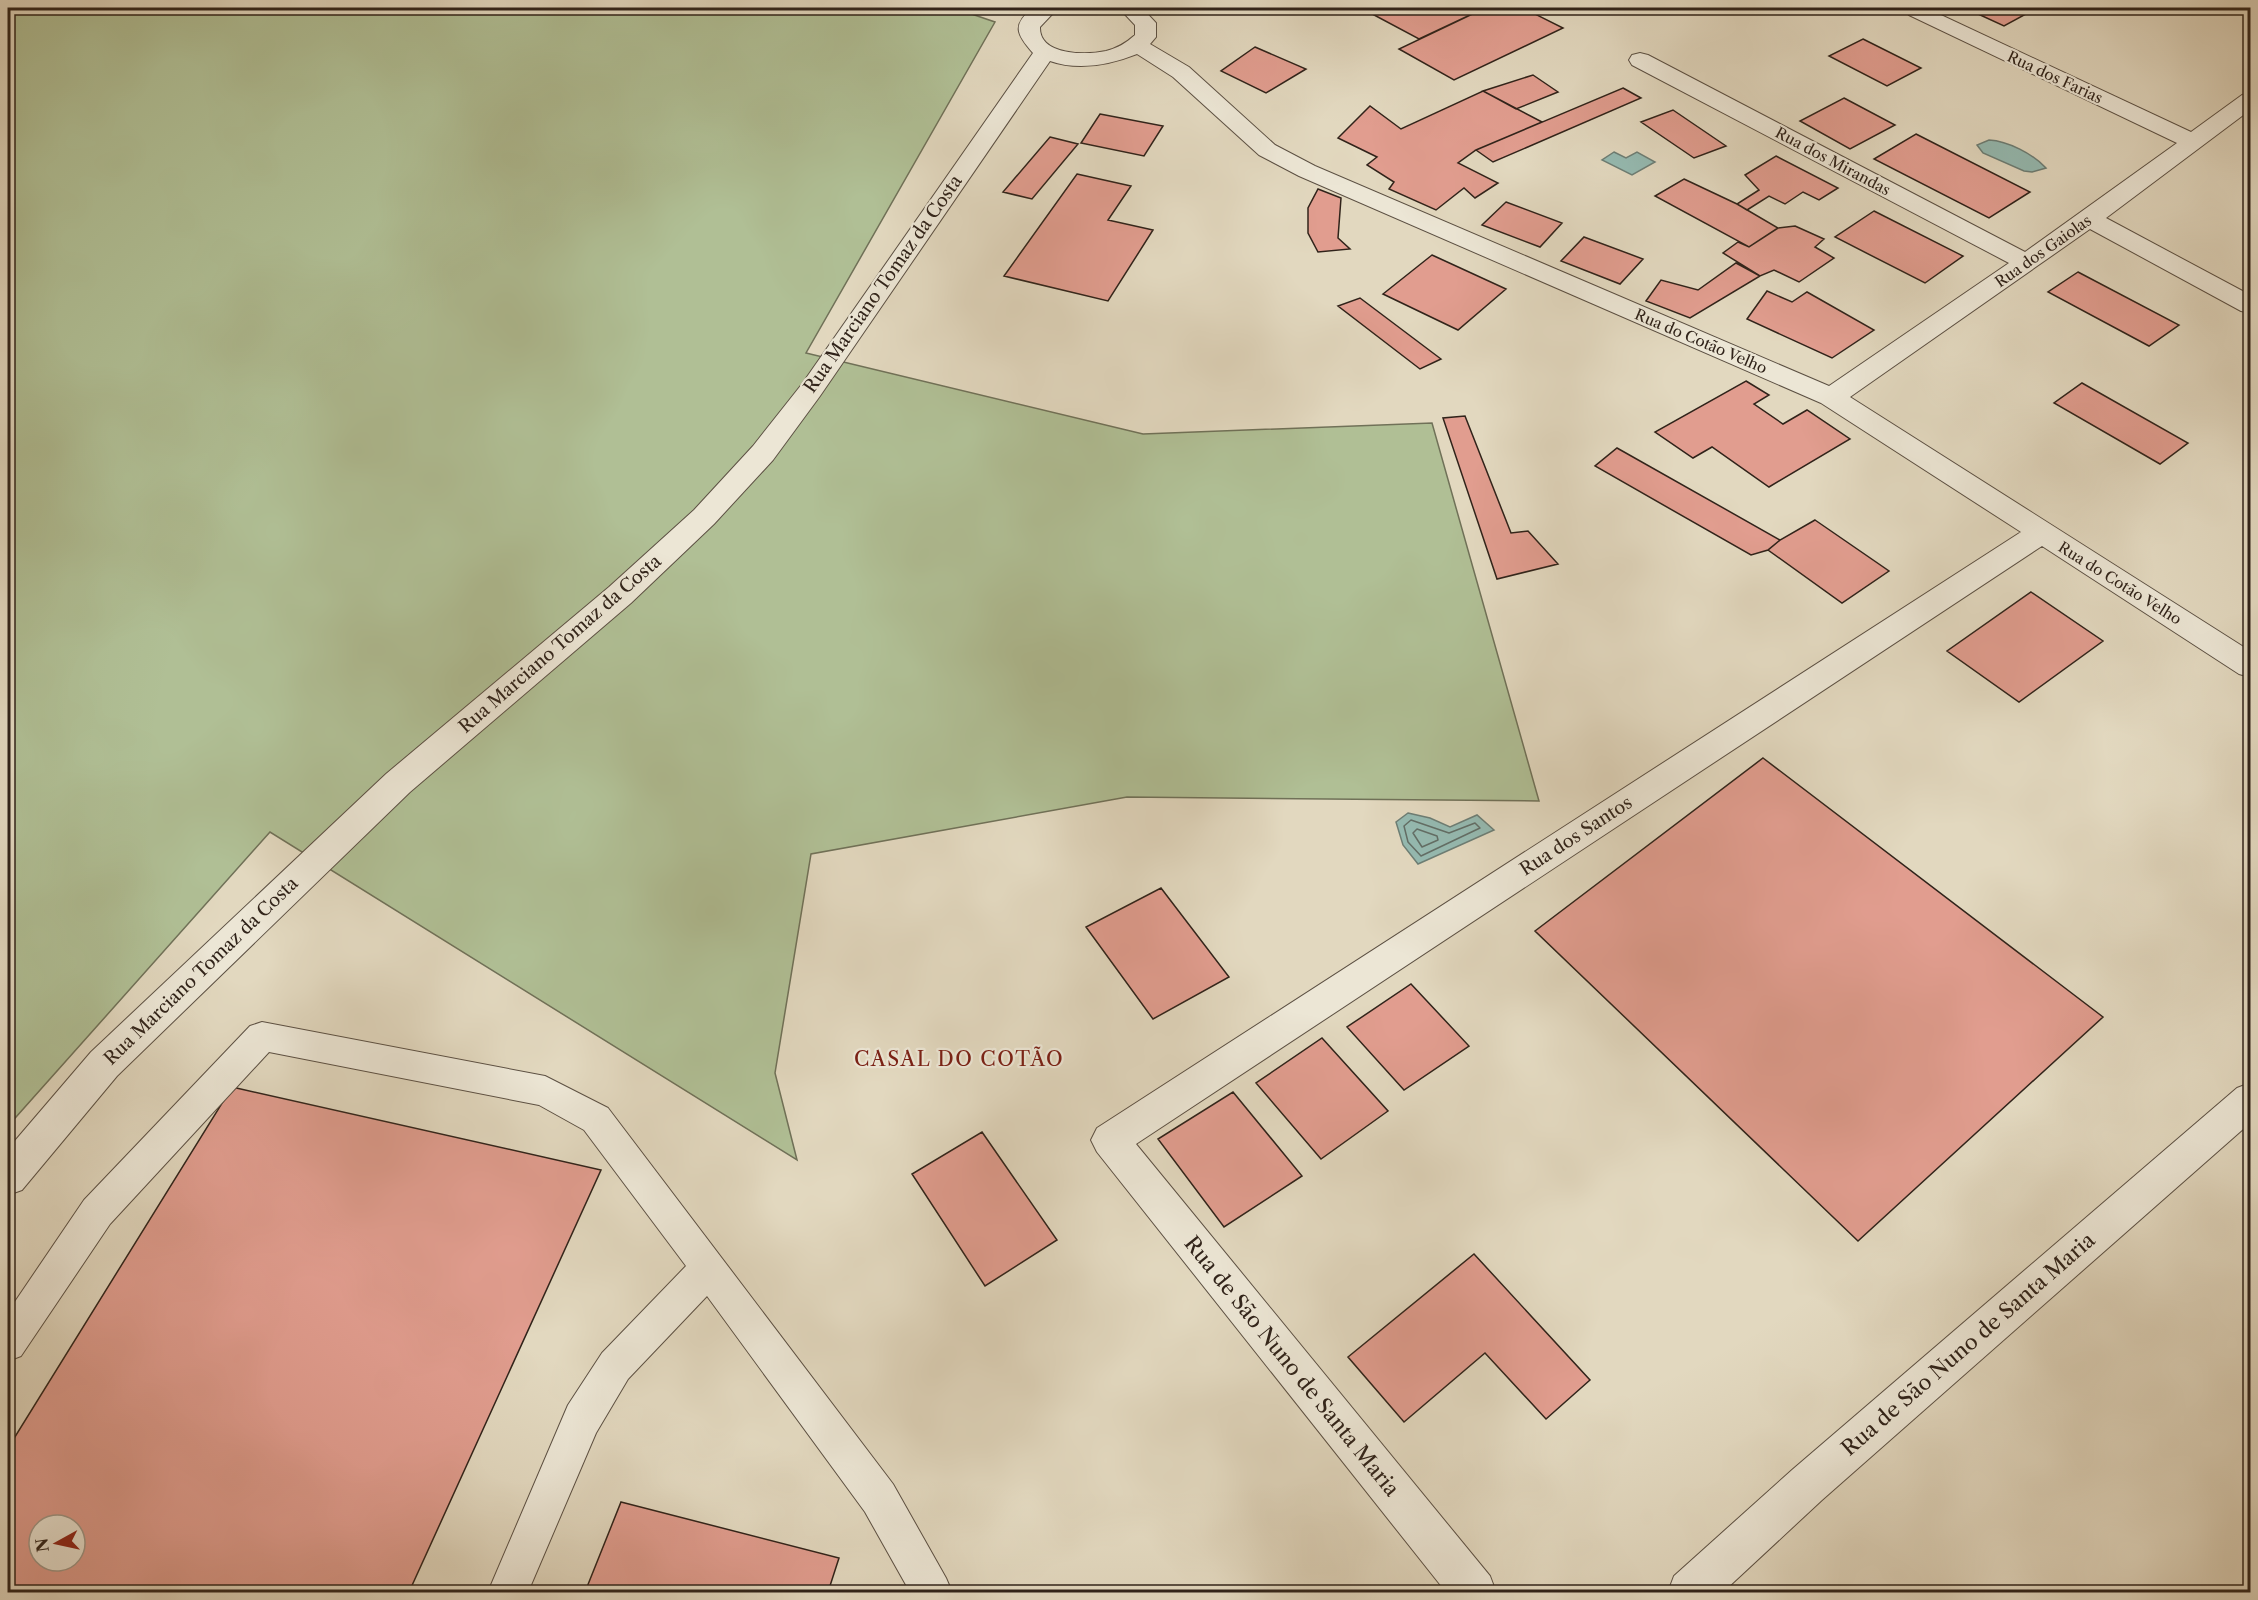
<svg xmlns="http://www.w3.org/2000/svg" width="2258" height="1600" viewBox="0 0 2258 1600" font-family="'Libre Caslon Text',serif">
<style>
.green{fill:#b0bf95;stroke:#707158;stroke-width:1.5}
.water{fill:#95bab1;stroke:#6d7e75;stroke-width:1.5}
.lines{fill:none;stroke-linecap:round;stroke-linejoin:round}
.shore{stroke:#626e66;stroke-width:1.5}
.building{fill:#e19d8f;stroke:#30231a;stroke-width:1.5;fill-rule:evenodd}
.lane-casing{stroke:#5c5043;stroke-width:2}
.street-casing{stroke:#5c5043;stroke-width:2}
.lane{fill:#ece6d5;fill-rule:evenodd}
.street{fill:#ece6d5;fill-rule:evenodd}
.labels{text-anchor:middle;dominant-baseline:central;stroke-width:4.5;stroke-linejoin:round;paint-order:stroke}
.far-street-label{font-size:15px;fill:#30231a;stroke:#ece6d5}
.street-label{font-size:18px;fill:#30231a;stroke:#ece6d5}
.neighbourhood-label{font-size:20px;letter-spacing:1.5px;fill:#7a1f14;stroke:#ece6d5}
.near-street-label{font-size:21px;fill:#30231a;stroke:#ece6d5}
</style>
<rect width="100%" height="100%" fill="#e2d8bf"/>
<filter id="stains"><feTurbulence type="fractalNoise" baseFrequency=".00333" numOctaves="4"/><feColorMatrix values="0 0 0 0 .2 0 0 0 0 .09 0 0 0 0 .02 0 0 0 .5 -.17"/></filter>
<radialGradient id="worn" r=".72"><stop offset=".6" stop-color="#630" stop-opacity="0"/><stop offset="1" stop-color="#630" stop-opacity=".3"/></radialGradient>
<path class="green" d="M8,8H954L995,22L806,353L1143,434L1432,423L1539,801L1127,797L811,854L775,1073L797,1160L270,832L8,1126Z"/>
<path class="water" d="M1989,140C2008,141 2033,154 2046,168L2032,172L2024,171L1983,153L1977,145Z
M1614,152L1626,158L1637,152L1655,162L1632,175L1602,160Z
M1408,813L1430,818L1450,827L1477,815L1494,830L1418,864L1403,845L1396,822Z"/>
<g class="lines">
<path class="shore" d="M1411,820L1449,833L1475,823L1480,828L1421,856L1408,842L1404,826Z
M1417,829L1437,836L1438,840L1422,847L1413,833Z"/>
</g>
<path class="building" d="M1361,8H1485L1419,39Z
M1485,8H1523L1563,28L1454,80L1399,49Z
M1965,8H2037L2004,26Z
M1863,39L1921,68L1887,86L1829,56Z
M1255,47L1306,69L1266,93L1221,71Z
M1533,75L1558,92L1516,109L1483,91Z
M1623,88L1641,98L1493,162L1476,150Z
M1483,91L1542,122L1476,150L1458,163L1498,183L1475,198L1464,188L1436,210L1389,189L1394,182L1367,165L1377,157L1338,138L1370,106L1401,129Z
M1844,98L1895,125L1850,149L1800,121Z
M1673,110L1726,146L1694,158L1641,122Z
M1100,114L1163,126L1144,156L1081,143Z
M1916,134L2030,192L1989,218L1874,159Z
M1050,137L1078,144L1032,199L1003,192Z
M1776,156L1838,188L1819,200L1803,192L1785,204L1769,196L1747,210L1737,204L1759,190L1745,175Z
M1077,174L1131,186L1108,220L1153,230L1108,301L1004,276Z
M1684,179L1737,204L1778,228L1749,247L1655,196Z
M1318,189L1341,198L1338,238L1350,249L1318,252L1308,233V208Z
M1506,202L1562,223L1540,247L1482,225Z
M1874,211L1963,256L1925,283L1835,237Z
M1795,226L1824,239L1815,247L1834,258L1799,282L1774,270L1760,276L1723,253L1738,242L1749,247L1778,228Z
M1584,237L1643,259L1620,284L1561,261Z
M1432,255L1506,289L1458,330L1383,294Z
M1736,263L1760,276L1690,318L1646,301L1661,280L1698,290Z
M2078,272L2179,325L2149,346L2048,292Z
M1767,291L1792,302L1807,292L1874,330L1832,358L1747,319Z
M1360,298L1441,359L1420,369L1338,306Z
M1746,381L1769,395L1754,404L1783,424L1807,410L1850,439L1769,487L1712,447L1693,458L1655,432Z
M2082,383L2188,443L2160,464L2054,403Z
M1465,416L1511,533L1528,531L1558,564L1497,579L1443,418Z
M1617,448L1780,540L1768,550L1751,555L1595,466Z
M1815,520L1889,571L1842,603L1768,550L1780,540Z
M2031,592L2103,641L2019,702L1947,651Z
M1763,758L2103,1017L1858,1241L1535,931Z
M1161,888L1229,977L1153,1019L1086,927Z
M1411,984L1469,1046L1404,1090L1347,1027Z
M1322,1038L1388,1111L1321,1159L1256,1083Z
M232,1087L601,1170L409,1592H8V1448ZM39,1525H75V1561H39Z
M1233,1092L1302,1176L1224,1227L1158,1139Z
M982,1132L1057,1240L985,1286L912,1174Z
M1474,1254L1590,1380L1546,1419L1485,1353L1404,1422L1348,1357Z
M621,1502L839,1558L828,1592H585Z"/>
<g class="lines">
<defs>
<path id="lane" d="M262,1022L545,1076L608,1108L893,1484L946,1578L952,1592H910L865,1512L707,1296L628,1379L596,1433L528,1592H488L568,1405L602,1353L686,1266L584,1130L539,1105L269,1052L110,1224L21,1356L8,1361V1312L84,1200L250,1026Z"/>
<path id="street" d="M1033,8H1058L1040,27C1039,56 1087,55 1106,51C1118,48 1126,43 1135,35V25L1119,8H1142L1156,23V37L1150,44L1189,67L1275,145L1315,166L1829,386L2009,263L1632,65L1629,60L1632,55L1640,53L1648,55L2025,252L2177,143L1909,15L1905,11L1908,8H1926L2191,132L2242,95L2250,93V110L2106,218L2250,295V313L2241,311L2090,229L1850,397L2250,651V677L2239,674L2042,546L1136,1144L1490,1576L1496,1592H1446L1097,1152L1091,1140L1097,1128L2021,532L1821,403L1299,176L1259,155L1173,77L1137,54C1109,65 1078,71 1050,61L820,396L773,460L714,524L631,603L410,792L117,1076L22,1190L8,1195V1149L91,1052L386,774L609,587L694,510L753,446L802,384L1033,53C1017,35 1011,25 1033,8Z
M2250,1083V1123L1822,1500L1723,1592H1668L1674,1576L1792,1470L2237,1088Z"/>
</defs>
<use href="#lane" class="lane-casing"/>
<use href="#street" class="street-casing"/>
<use href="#lane" class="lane"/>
<use href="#street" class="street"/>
</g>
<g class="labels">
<g class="far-street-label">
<text transform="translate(2055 77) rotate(25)">Rua dos Farias</text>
<text transform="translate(1833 161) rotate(28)">Rua dos Mirandas</text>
<text transform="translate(2043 251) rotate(-35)">Rua dos Gaiolas</text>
<text transform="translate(1701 341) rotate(23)">Rua do Cotão Velho</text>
<text transform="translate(2120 583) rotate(32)">Rua do Cotão Velho</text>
</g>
<g class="street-label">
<text transform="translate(883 284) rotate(-55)">Rua Marciano Tomaz da Costa</text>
<text transform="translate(560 644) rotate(-41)">Rua Marciano Tomaz da Costa</text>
<text transform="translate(1576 836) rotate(-33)">Rua dos Santos</text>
<text transform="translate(201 971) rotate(-44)">Rua Marciano Tomaz da Costa</text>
</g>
<g class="neighbourhood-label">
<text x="959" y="1059">CASAL DO COTÃO</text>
</g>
<g class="near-street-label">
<text transform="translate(1968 1344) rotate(-41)">Rua de São Nuno de Santa Maria</text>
<text transform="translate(1292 1366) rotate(51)">Rua de São Nuno de Santa Maria</text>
</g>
</g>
<rect width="2258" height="1600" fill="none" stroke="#e2d8bf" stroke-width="30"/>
<rect x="9" y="9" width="2240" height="1582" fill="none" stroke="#30231a" stroke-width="3"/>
<rect x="15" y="15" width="2228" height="1570" fill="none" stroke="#30231a" stroke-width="1.5"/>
<g transform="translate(57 1543) rotate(262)"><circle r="28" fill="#ece6d5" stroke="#a1988a" stroke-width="1.5"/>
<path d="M0-4.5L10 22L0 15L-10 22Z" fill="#8f2418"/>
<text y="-9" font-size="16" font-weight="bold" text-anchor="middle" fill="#30231a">N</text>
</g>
<rect width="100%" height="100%" filter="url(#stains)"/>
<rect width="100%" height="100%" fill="url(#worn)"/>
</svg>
